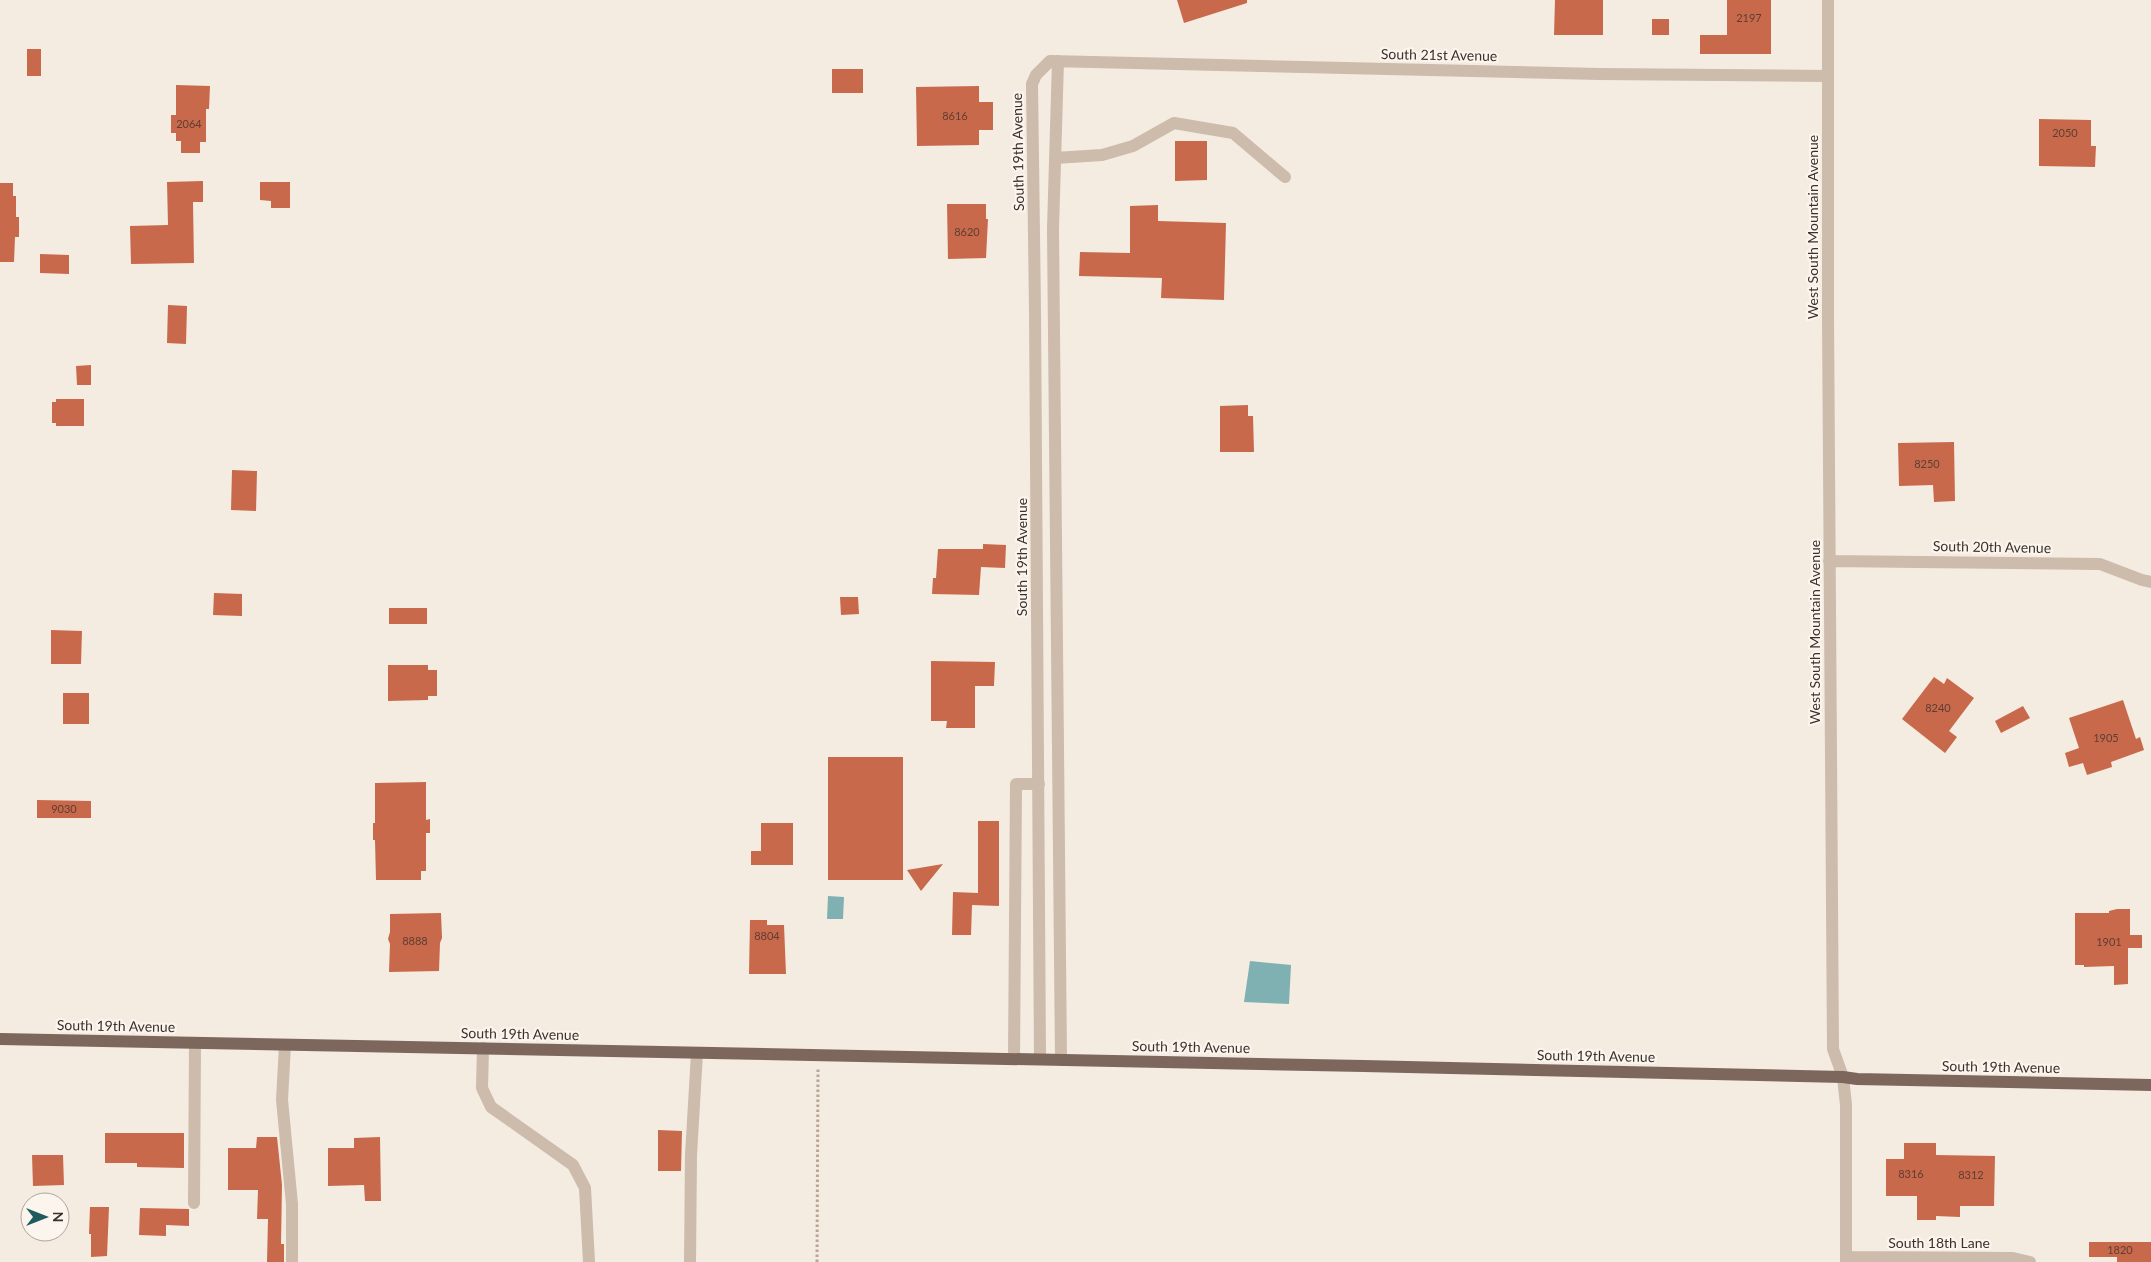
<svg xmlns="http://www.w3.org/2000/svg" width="2151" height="1262" viewBox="0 0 2151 1262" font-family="Lato,sans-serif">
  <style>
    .water { fill: #7fb0b2 }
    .building { fill: #c8694b }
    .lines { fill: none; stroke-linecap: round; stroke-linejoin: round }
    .path { stroke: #b9a596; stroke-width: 3; stroke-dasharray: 2.5 2.5; stroke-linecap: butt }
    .minor { stroke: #cdbbac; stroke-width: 12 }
    .major { stroke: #7d675c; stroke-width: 12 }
    .labels { text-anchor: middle; stroke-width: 4.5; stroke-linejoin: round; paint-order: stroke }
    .number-label { font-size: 11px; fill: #5e3e33 }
    .street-label { font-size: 14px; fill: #3b302b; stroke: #fbf5ee }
  </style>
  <rect width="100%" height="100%" fill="#f4ebe1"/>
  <path class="water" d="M828 896 844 897 843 919H827Z
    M1250 961 1291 965 1289 1004 1244 1002Z"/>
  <path class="building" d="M1177 0H1247V3L1184 23Z
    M1555 0H1603V35H1554Z
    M1727 0H1771V54H1700V35H1727Z
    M1652 19H1669V35H1652Z
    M27 49H41V76H27Z
    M832 69H863V93H832Z
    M176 85 210 86 209 109H206V142H200V153H181V141H176V133H171V115H176Z
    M979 86V102H993V130H979V145L917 146 916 87Z
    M2039 119 2091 120V146H2096L2095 167 2039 166Z
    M1175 141H1207V180L1175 181Z
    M203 181V202H193L194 263 131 264 130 226 168 225 167 182Z
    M260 182H290V208H271V201L260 200Z
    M0 183H13V196H16V217H19V237H15L14 262H0Z
    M947 204H986V219H988L986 258 948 259Z
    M1158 205V221L1226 223 1224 300 1161 298 1162 278 1079 276 1080 252 1130 253V206Z
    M40 254 69 255V274L40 273Z
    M168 305 187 306 186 344 167 343Z
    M91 365V385H77L76 366Z
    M56 399H84V426H56V423H52V402H56Z
    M1248 405V416H1253L1254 452H1220V406Z
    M1954 442 1955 501 1934 502 1933 485 1899 486 1898 443Z
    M232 470 257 471 256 511 231 510Z
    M983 544 1006 545 1005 568 981 567 979 595 932 594 933 578H936L938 549H983Z
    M214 593 242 594V616L213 615Z
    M840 597H858L859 614 841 615Z
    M389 608H427V624H389Z
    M51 630 82 631 81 664H51Z
    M931 661 995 662 994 686H975V728H946L947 721H931Z
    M388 665H428V670H437V696H428V700L388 701Z
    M1934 677 1944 684 1947 678 1974 698 1949 731 1957 737 1945 753 1902 719Z
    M63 693H89V724H63Z
    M2123 700 2136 739 2140 737 2144 750 2111 762 2112 767 2087 775 2083 763 2069 767 2065 753 2079 748 2069 718Z
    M2023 706 2030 718 2001 733 1995 721Z
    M828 757H903V880H828Z
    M426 782V820L430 819V833H426V871H421V880H376L375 840H373V823H375V783Z
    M37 800 91 801V818H37Z
    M978 821H999V906L972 905 971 935H952L953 892 978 893Z
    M761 823H793V865H751V851H761Z
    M943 864 921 891 907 870Z
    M2117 909H2130V935H2142V948H2128V984L2114 985V966L2084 967V965H2075V913H2109V911Z
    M441 913 442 938 440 943 439 971 389 972 390 944 388 939 390 932V914Z
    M750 920H767V925H784L786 974H749Z
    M658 1130 682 1131 681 1171H658Z
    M105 1133H184V1168L137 1167V1163H105Z
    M257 1137H277L282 1185 281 1244H284V1262H267L268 1219H257L258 1190H228V1148H256Z
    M380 1137 381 1201H365L364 1185 328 1186V1148H354V1138Z
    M1904 1143H1936V1155L1995 1156 1994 1206H1960V1217L1936 1216V1220H1917V1196H1886V1159H1904Z
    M32 1155H63L64 1185 33 1186Z
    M90 1207H109L107 1256 91 1257V1234H89Z
    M140 1208 189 1209V1226L166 1225V1236L139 1235Z
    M2089 1242H2151V1262H2117V1257H2089Z"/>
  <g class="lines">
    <path class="path" d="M817 1262 818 1068"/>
    <path class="minor" d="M1828 0V317L1833 1049 1843 1077 1846 1105V1262
      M1058 61 1053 229 1061 1060
      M1055 158 1102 155 1133 146 1174 123 1233 133 1285 177
      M1829 561 2100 564 2142 580 2151 582
      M285 1045 282 1100 292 1204V1262
      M483 1048 482 1088 491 1107 573 1165 585 1188 589 1262
      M1014 1059 1016 784H1039
      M1040 1059 1035 310 1032 84 1036 75 1050 61 1600 74 1828 76
      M194 1203 195 1043
      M1846 1257 2013 1258 2030 1262
      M690 1262 691 1155 697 1053"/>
    <path class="major" d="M0 1039 1364 1066 1843 1077 1857 1079 2151 1085"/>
  </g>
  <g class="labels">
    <g class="number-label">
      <text x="1749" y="22">2197</text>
      <text x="955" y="120">8616</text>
      <text x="189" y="128">2064</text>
      <text x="2065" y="137">2050</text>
      <text x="967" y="236">8620</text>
      <text x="1927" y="468">8250</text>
      <text x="1938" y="712">8240</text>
      <text x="2106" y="742">1905</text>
      <text x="64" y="813">9030</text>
      <text x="767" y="940">8804</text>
      <text x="415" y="945">8888</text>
      <text x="2109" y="946">1901</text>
      <text x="1911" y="1178">8316</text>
      <text x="1971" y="1179">8312</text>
      <text x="2120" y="1254">1820</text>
    </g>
    <g class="street-label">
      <text transform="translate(1439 55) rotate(1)" y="5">South 21st Avenue</text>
      <text transform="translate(1018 152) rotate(-91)" y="5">South 19th Avenue</text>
      <text transform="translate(1813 227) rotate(-90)" y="5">West South Mountain Avenue</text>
      <text transform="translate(1992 547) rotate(1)" y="5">South 20th Avenue</text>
      <text transform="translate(1022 557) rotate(-90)" y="5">South 19th Avenue</text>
      <text transform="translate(1815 632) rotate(-90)" y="5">West South Mountain Avenue</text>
      <text transform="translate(116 1026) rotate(1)" y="5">South 19th Avenue</text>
      <text transform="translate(520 1034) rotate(1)" y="5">South 19th Avenue</text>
      <text transform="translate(1191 1047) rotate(1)" y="5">South 19th Avenue</text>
      <text transform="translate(1596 1056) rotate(1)" y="5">South 19th Avenue</text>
      <text transform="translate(2001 1067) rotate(1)" y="5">South 19th Avenue</text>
      <text x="1939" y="1248">South 18th Lane</text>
    </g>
  </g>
  <g transform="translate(45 1217) rotate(90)"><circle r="24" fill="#fbf5ee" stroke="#aea6a0"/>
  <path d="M0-4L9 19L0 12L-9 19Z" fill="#1f5a5e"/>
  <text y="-8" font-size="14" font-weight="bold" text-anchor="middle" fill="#3b302b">N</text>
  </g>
</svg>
